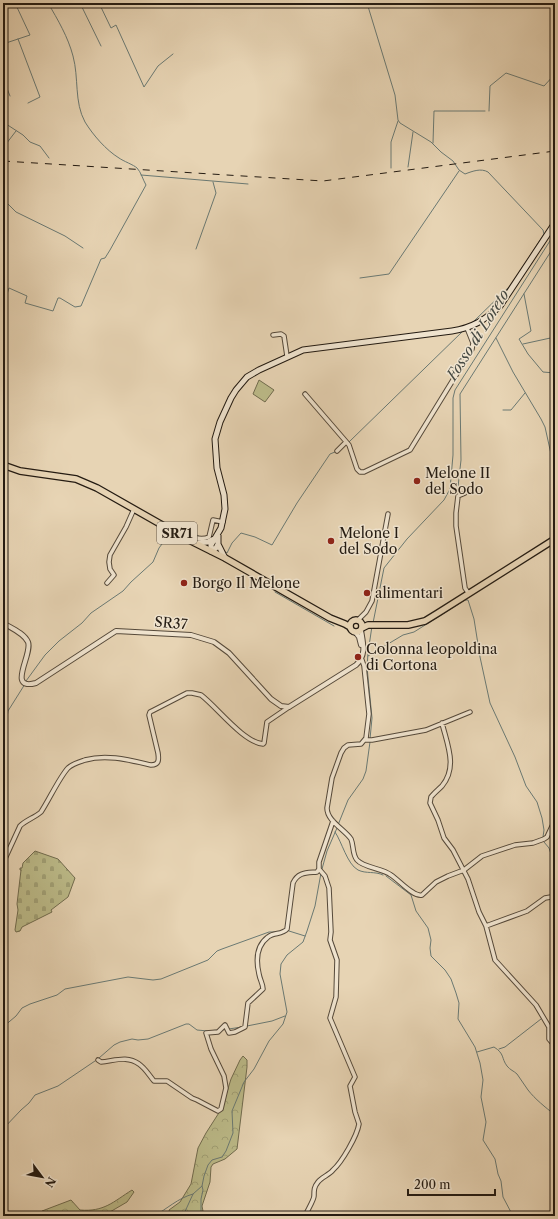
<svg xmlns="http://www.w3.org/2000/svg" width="558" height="1219" viewBox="0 0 558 1219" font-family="'Libre Caslon Text',serif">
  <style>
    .forest { fill: url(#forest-crowns); stroke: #706b4e }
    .cemetery { fill: url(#cemetery-stones); stroke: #706b4e }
    .green { fill: #bcbb89; stroke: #706b4e }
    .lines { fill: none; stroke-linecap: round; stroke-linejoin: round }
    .stream { stroke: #6a7973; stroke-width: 1 }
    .minor-casing { stroke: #55493a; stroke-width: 5.5 }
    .tertiary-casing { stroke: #55493a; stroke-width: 6 }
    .secondary-casing { stroke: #241b12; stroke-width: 7 }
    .primary-casing { stroke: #241b12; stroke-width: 8 }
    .minor { stroke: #efe3ce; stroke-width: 3.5 }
    .tertiary { stroke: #efe3ce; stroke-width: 4 }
    .secondary { stroke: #efe3ce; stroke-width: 5 }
    .primary { stroke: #e7d4b4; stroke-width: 5.5 }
    .rail { stroke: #241b12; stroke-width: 1; stroke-dasharray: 7 7; stroke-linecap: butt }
    .poi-dot { fill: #8f2418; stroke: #efe3ce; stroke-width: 1.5 }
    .labels { text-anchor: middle; stroke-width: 3; stroke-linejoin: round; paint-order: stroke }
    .shield { fill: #efe3ce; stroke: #61574a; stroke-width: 1 }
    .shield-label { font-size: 13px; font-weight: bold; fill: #241b12 }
    .poi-label { font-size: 14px; fill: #241b12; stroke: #efe3ce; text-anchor: start }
    .street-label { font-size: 14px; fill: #241b12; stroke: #efe3ce }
    .water-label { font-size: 15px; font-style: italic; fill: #474a43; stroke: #efe3ce }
  </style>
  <defs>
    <pattern id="forest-crowns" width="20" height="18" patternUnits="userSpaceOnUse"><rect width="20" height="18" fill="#bcbb89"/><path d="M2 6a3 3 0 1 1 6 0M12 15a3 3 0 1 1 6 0" fill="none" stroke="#a1a075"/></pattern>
    <pattern id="cemetery-stones" width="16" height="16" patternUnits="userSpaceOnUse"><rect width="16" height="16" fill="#bcbb89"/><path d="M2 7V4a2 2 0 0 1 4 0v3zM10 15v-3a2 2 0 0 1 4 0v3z" fill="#a1a075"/></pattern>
  </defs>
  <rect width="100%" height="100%" fill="#e7d4b4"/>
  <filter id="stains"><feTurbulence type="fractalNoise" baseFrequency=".005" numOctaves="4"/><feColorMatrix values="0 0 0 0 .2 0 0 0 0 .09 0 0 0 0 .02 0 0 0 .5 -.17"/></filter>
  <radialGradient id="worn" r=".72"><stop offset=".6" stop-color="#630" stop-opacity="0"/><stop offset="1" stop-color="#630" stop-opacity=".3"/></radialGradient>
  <path class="forest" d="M243 1056 247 1060V1067L237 1149 225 1159 213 1164 211 1167 210 1182 202 1206 204 1216H171L169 1210 180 1202 191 1184 198 1148 206 1133 222 1108 231 1079 240 1060Z
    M132 1190 134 1192 127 1202 103 1216H37L42 1211 71 1200 80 1210C104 1212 113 1202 132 1190Z"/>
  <path class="cemetery" d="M35 851 58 859 75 878 68 897 51 910 52 912 22 927 20 931 16 932 15 930 18 910 17 904 21 870H20V868H22L23 863Z"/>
  <path class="green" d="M259 380 274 390 265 402 253 394Z"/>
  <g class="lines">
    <path class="stream" d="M80 3 101 46
      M99 3 111 28 116 25 144 87 158 66 173 54
      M367 3 395 95 398 120 400 123 431 142 441 152 453 161 459 170 465 174C473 171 481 168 488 172L543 230 544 234 515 279
      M18 39 40 97 28 103
      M3 44 30 35 15 3
      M555 57 553 62 555 64
      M3 78 10 96
      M489 111 490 86 506 73 544 86 555 74
      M3 122 23 135 30 142 40 146 49 158
      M433 143 434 111H485
      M3 148 16 131
      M3 153 5 156 3 160
      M408 167 413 132
      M391 168V142L398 121
      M141 175 248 184
      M3 199 16 212 65 236 83 248
      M3 210 7 203
      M196 249 216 193 213 182
      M360 278 389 274 459 171
      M524 294 531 331 519 339 528 354 543 372 555 373
      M3 307 9 288 27 296 25 303 53 311 58 298H60L75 307 81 306 101 259 105 258 110 250 146 185C143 180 141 172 137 168 134 165 123 161 119 158 106 150 93 135 85 122 74 102 79 78 73 56 68 37 58 20 48 3
      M471 324 511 285
      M496 338 513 372 541 419 545 427 555 472
      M523 344 555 337
      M3 349 4 351 3 357
      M503 410H511L525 393
      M349 442 463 331
      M340 450 347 444
      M458 487 461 460 460 394 555 245
      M182 533H194L200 537
      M224 551 227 553 232 543 241 533 255 537 272 545 297 503 330 454 335 452
      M275 592 334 626
      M373 623 384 568 407 539 444 500 450 489 453 455V398L455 390 555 233
      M368 656 403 635 414 632 465 600H468L474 619 480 657 490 703 515 757 526 786 537 802 542 818 544 830 543 837
      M26 681 45 655 59 641 82 623 91 613 123 591 131 582 153 562 159 548 171 532
      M370 739 372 718 367 667 368 653 372 626
      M3 744 8 711 25 684
      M338 825 348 800 363 779 366 771 370 742
      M335 832C342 842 347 864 358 870 366 874 375 871 383 875
      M544 842 549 848 555 866
      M322 869 327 851 337 828
      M386 876 411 895 416 911 428 928 431 940 430 948 431 956 445 970 451 979 456 993 459 1003 458 1019 475 1047 480 1063 483 1080 481 1097 486 1122 483 1140 495 1159 498 1174 501 1181 503 1197 513 1216
      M289 931 305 936
      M247 1026 272 1021 285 1016
      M3 1027 16 1016 22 1008 30 1004 57 995 65 989 128 977 153 980 161 979 208 960 217 951 222 949 269 932H278
      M222 1030 242 1027
      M499 1049 505 1047 541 1019
      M477 1052 494 1047C505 1054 501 1058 507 1066 510 1070 514 1071 517 1074 521 1079 524 1085 528 1090 535 1099 545 1107 555 1115
      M99 1058 114 1045 120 1042 132 1039 138 1040 148 1039 186 1024H189L197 1030 208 1031 218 1030
      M3 1129 21 1110 29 1103 35 1095 58 1086 95 1061
      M154 1216C167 1209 178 1198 193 1194
      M183 1216 193 1194 202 1186
      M203 1216 201 1211V1199L203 1190 202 1186 204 1176 208 1165 212 1160 222 1157 226 1151 233 1133 232 1111 244 1082 254 1069 269 1041 283 1024 287 1012 280 974 281 964 287 955 303 942 307 931 315 906 321 873"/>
    <g class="minor-casing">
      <path id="minor" d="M273 335 281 334 284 336 287 356
        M305 394 349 445 357 469 360 472H364L410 450 472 349 473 343 467 328
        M337 451 346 442
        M465 493 458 496 456 513V526L465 588 469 594
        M185 538C193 534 198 542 209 537L213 520 223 522
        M107 583 114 575 110 569 109 562 110 555 126 527 134 509
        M358 620 366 612 372 601 388 514
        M362 660 364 666 369 714 366 738 361 744 348 745 344 748 341 753 332 778 327 808C327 821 344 829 351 839 354 846 352 854 357 860 364 868 382 868 391 875 399 880 413 897 422 895L436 882 448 876 464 870 482 856 515 845 533 843 544 839 547 837 555 820
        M442 723C447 744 458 767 442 786 438 790 434 793 431 797L430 803 438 820 444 838 453 850 468 879 479 912 486 926 495 960 536 1005 549 1027V1039L555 1046
        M366 740H372L426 730 470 712
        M3 863 20 826C26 820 34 818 41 812 49 800 59 778 68 768 72 764 79 762 85 760 107 754 129 760 151 765 159 765 159 760 158 753L149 715 150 712 154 710 187 693H192L201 695C217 707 243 742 263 744L264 743 267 722 289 707
        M486 926 527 911 545 898 551 897 555 899
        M98 1060 101 1062C114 1061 127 1055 139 1064 145 1068 149 1075 154 1081H167L192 1098 197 1100 218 1111 221 1109 226 1088 224 1076 211 1049 206 1033 218 1032 225 1025 229 1033 235 1032 245 1027 248 1003 263 989C263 984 260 980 259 974 256 961 256 946 268 937 274 932 282 935 287 929L293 883C298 872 306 873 317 872L319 869
        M305 1216C307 1211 314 1200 314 1196 314 1190 314 1187 318 1182 322 1177 329 1175 333 1170 342 1162 357 1136 359 1124L355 1112 350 1086 355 1077 330 1018 336 997 337 960 330 940 331 932 329 888 325 876 319 869V862L333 821"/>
    </g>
    <g class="tertiary-casing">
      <path id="tertiary" d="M3 623C11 628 24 633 28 642 33 654 6 691 36 683L116 631 191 635 214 642 229 653 271 699 281 706 289 707 356 665C367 655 363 643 361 630
        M355 632 359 637 361 645"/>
    </g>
    <g class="secondary-casing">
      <path id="secondary" d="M196 543 208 542 214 539
        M218 544 225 558
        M211 551V545L221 528 225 509 224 495 217 468 215 439 220 422 231 398 236 390 247 377 259 370 303 350 452 331C472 328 485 320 500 306L555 223
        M211 551 216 548 218 544V535"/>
    </g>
    <g class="primary-casing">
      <path id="primary" d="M3 465 20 471 76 479 97 488 185 538 225 558 330 618 345 624 350 627
        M350 626a6 6 0 1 1 12 0a6 6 0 1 1-12 0Z
        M362 628 368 625H408L425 621 438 613 555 539"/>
    </g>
    <use href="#minor" class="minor"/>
    <use href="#tertiary" class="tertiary"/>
    <use href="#secondary" class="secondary"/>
    <use href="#primary" class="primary"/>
    <path class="rail" d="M3 161 323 181 555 151"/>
  </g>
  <g class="poi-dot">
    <circle cx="417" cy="481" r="4"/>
    <circle cx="331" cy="541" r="4"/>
    <circle cx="184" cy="583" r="4"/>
    <circle cx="367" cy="593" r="4"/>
    <circle cx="358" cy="657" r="4"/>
  </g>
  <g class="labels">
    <rect class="shield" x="157" y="522" width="40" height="22" rx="3"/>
    <g class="shield-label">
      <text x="177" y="538">SR71</text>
    </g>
    <g class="poi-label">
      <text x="425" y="478">Melone II<tspan x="425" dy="16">del Sodo</tspan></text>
      <text x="339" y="538">Melone I<tspan x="339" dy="16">del Sodo</tspan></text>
      <text x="192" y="588">Borgo Il Melone</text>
      <text x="375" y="598">alimentari</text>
      <text x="366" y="654">Colonna leopoldina<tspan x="366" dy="16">di Cortona</tspan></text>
    </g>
    <g class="street-label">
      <text transform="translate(171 623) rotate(5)" y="5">SR37</text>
    </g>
    <g class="water-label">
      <text transform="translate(478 335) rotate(-58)" y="5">Fosso di Loreto</text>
    </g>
  </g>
  <rect width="558" height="1219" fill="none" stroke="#e7d4b4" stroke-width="16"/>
  <rect x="4" y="4" width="550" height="1211" fill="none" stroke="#241b12" stroke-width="2"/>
  <rect x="8" y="8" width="542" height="1203" fill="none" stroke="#241b12"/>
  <g transform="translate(42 1177) rotate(122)" stroke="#efe3ce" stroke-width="3" paint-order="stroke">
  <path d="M0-3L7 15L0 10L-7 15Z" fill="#241b12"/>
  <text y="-6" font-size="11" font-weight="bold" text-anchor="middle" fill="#241b12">N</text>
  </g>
  <path d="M408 1189v6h87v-6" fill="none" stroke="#241b12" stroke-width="2"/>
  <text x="414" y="1189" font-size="12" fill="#241b12" stroke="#efe3ce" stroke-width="3" paint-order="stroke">200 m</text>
  <rect width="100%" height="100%" filter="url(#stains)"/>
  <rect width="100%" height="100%" fill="url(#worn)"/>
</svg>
